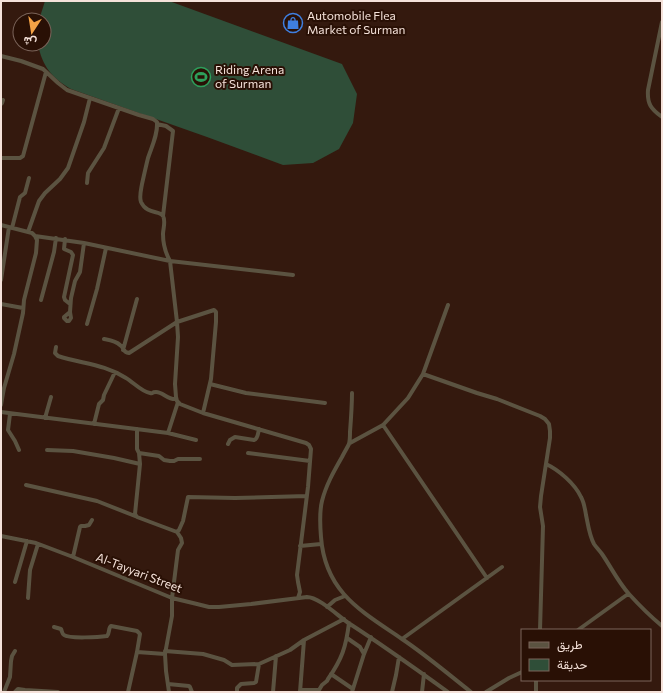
<svg xmlns="http://www.w3.org/2000/svg" width="663" height="693" viewBox="0 0 663 693" font-family="Commissioner,Vazirmatn,sans-serif">
  <style>
    .green { fill: #2f4e38 }
    .lines { fill: none; stroke-linecap: round; stroke-linejoin: round }
    .street { stroke: #5b5341; stroke-width: 4 }
    .labels { text-anchor: middle; stroke-width: 4; stroke-linejoin: round; paint-order: stroke }
    .poi-label { font-size: 12px; fill: #f5e2da; stroke: #291005; text-anchor: start }
    .street-label { font-size: 12px; fill: #f5e2da; stroke: #291005 }
  </style>
  <rect width="100%" height="100%" fill="#34190e"/>
  <path class="green" d="M45 1H169L342 64 357 94 353 123 339 149 313 163 283 165 207 137 71 89C52 78 42 66 38 44H44V20H39Z"/>
  <g class="lines">
    <path class="street" d="M662 22 648 90C647 104 651 109 662 117
      M1 56 21 61 43 69 58 83 67 90 139 115 153 119 157 122C158 134 152 146 148 158 146 166 144 175 142 184 141 190 139 197 141 202 147 215 160 210 163 216 166 221 163 229 163 234 163 244 165 252 170 261L177 322 178 337 175 384 176 397 177 401 180 404 203 413 306 443 309 445 311 449 308 487 297 575 298 582 300 592 298 598
      M1 104 2 103 3 100
      M157 124 166 126 173 131 163 216
      M1 158H20L23 156 46 72
      M87 183 88 173 104 148 119 108
      M1 225 32 233 35 236 37 240 36 253 24 300 23 313 14 354 4 388 1 405
      M12 228 20 197 25 193 29 178
      M28 232 39 201 45 193 60 179 68 168 84 122 90 98
      M35 236 84 243 170 261 293 275
      M65 239 64 249 71 252 73 255 64 297 65 300 70 304
      M1 280 9 227
      M41 300 54 252 56 238
      M1 304 23 308
      M70 312 64 317V318L67 321H69L71 318 70 312 71 298 75 281 80 272 84 243
      M87 324 97 289 106 248
      M104 339C109 340 116 341 120 345 125 348 122 352 129 353L177 322 214 310 216 312V322L211 379 203 413
      M56 347 55 353 58 356C83 364 104 364 126 378 133 382 142 392 150 393 154 394 151 392 156 392 163 392 168 400 176 399
      M123 350 137 299
      M423 374 477 393 497 399 540 416 545 419 549 424 550 431V438L541 496 540 507 543 526 540 630
      M210 384 246 393 325 403
      M352 393C352 406 351 419 350 432 350 436 350 440 349 444 347 448 344 453 342 457 334 471 326 485 322 501 319 513 320 525 321 537 325 592 361 611 402 639 426 655 448 674 471 692
      M1 412 168 433 178 402
      M10 414 8 430 15 441 19 450
      M45 418 51 397
      M94 424 99 404 103 400 104 395 115 372
      M383 425 487 578
      M137 429V449L139 453 140 464 135 514 137 517 177 532 181 538 182 543 178 550 172 598V616L165 654 166 671 169 692
      M168 433 196 440
      M350 443 383 425 408 398 423 374 448 305
      M228 444 230 440 235 437 254 440C258 439 258 433 259 429
      M47 450 73 451 114 458 140 464
      M139 453 159 456 164 460 170 461H174L178 459H200
      M248 453 310 461
      M546 464C559 470 575 484 581 497 584 502 585 509 586 515 588 524 589 535 594 544 596 547 599 550 602 554 611 567 618 582 629 594 639 605 650 616 662 626
      M26 485 97 501 135 516
      M177 532 179 530 183 521 188 497 235 498 307 496
      M1 536 36 543 73 557 172 598 197 604 209 607H219L251 604 307 597C319 597 339 617 350 624 384 646 416 669 448 692
      M300 546 321 544
      M73 557 80 527 81 526H85L89 525 92 520
      M15 582 27 541
      M28 598 30 570 38 544
      M327 607 335 600 345 596
      M54 627 61 629C62 631 62 634 64 635 69 639 100 637 107 636 110 633 108 628 111 626L137 631 140 634 137 652 128 692
      M578 630 628 594
      M347 638 360 647 364 654
      M402 639 502 567
      M165 651 203 654 224 660 232 665 259 664 290 650 304 640 344 619
      M137 652 165 654
      M331 674 353 689
      M168 684 189 686 190 687 192 692
      M300 690H319L322 685 327 681 328 679C342 659 346 647 349 623
      M4 692 10 677 11 661 12 656 15 651
      M15 692 18 689 25 690 58 692
      M237 692V688L241 684 254 683 256 682 259 664
      M273 692 276 656
      M300 692 304 640
      M352 692 364 654 371 637
      M392 692 396 675 399 657
      M422 692 424 674
      M486 692 509 678 522 672
      M536 692V680"/>
  </g>
  <defs>
    <g id="shop-ring" transform="scale(1)"><circle r="9.5" fill="#291005" stroke="#3f7fe0" stroke-width="1.5"/><path d="M-5-2.5h2.3a2.7 3.5 0 0 1 5.4 0H5L5.5 6h-11ZM-1.5-2.5h3a1.5 2.3 0 0 0-3 0Z" fill="#3f7fe0"/></g>
    <g id="stadium-ring" transform="scale(1)"><circle r="9.5" fill="#291005" stroke="#2e9e5b" stroke-width="1.5"/><path d="M0-5a6.5 5 0 1 0 0 10a6.5 5 0 1 0 0-10ZM-3.5-1.8h7v3.6h-7Z" fill="#2e9e5b"/></g>
  </defs>
  <g fill-rule="evenodd">
    <use href="#shop-ring" x="293" y="23"/>
    <use href="#stadium-ring" x="201" y="77"/>
  </g>
  <g class="labels">
    <g class="poi-label">
      <text x="307" y="20">Automobile Flea<tspan x="307" dy="14">Market of Surman</tspan></text>
      <text x="215" y="74">Riding Arena<tspan x="215" dy="14">of Surman</tspan></text>
    </g>
    <g class="street-label">
      <text transform="translate(139 573) rotate(21)" y="4">Al-Tayyari Street</text>
    </g>
  </g>
  <rect width="663" height="693" fill="none" stroke="#f5e2da" stroke-width="4"/>
  <rect x="521" y="629" width="130" height="52" fill="#291005" stroke="#7b645a"/>
  <rect x="529" y="642" width="20" height="6" fill="#5b5341" stroke="#7b645a"/>
  <text x="557" y="649" font-size="12" fill="#f5e2da">طريق</text>
  <rect x="529" y="659" width="20" height="12" fill="#2f4e38" stroke="#7b645a"/>
  <text x="557" y="669" font-size="12" fill="#f5e2da">حديقة</text>
  <g transform="translate(32 32) rotate(192)"><circle r="19" fill="#291005" stroke="#7b645a"/>
  <path d="M0-3L7 15L0 10L-7 15Z" fill="#f5a346"/>
  <text y="-6" font-size="11" font-weight="bold" text-anchor="middle" fill="#f5e2da">ش</text>
  </g>
</svg>
